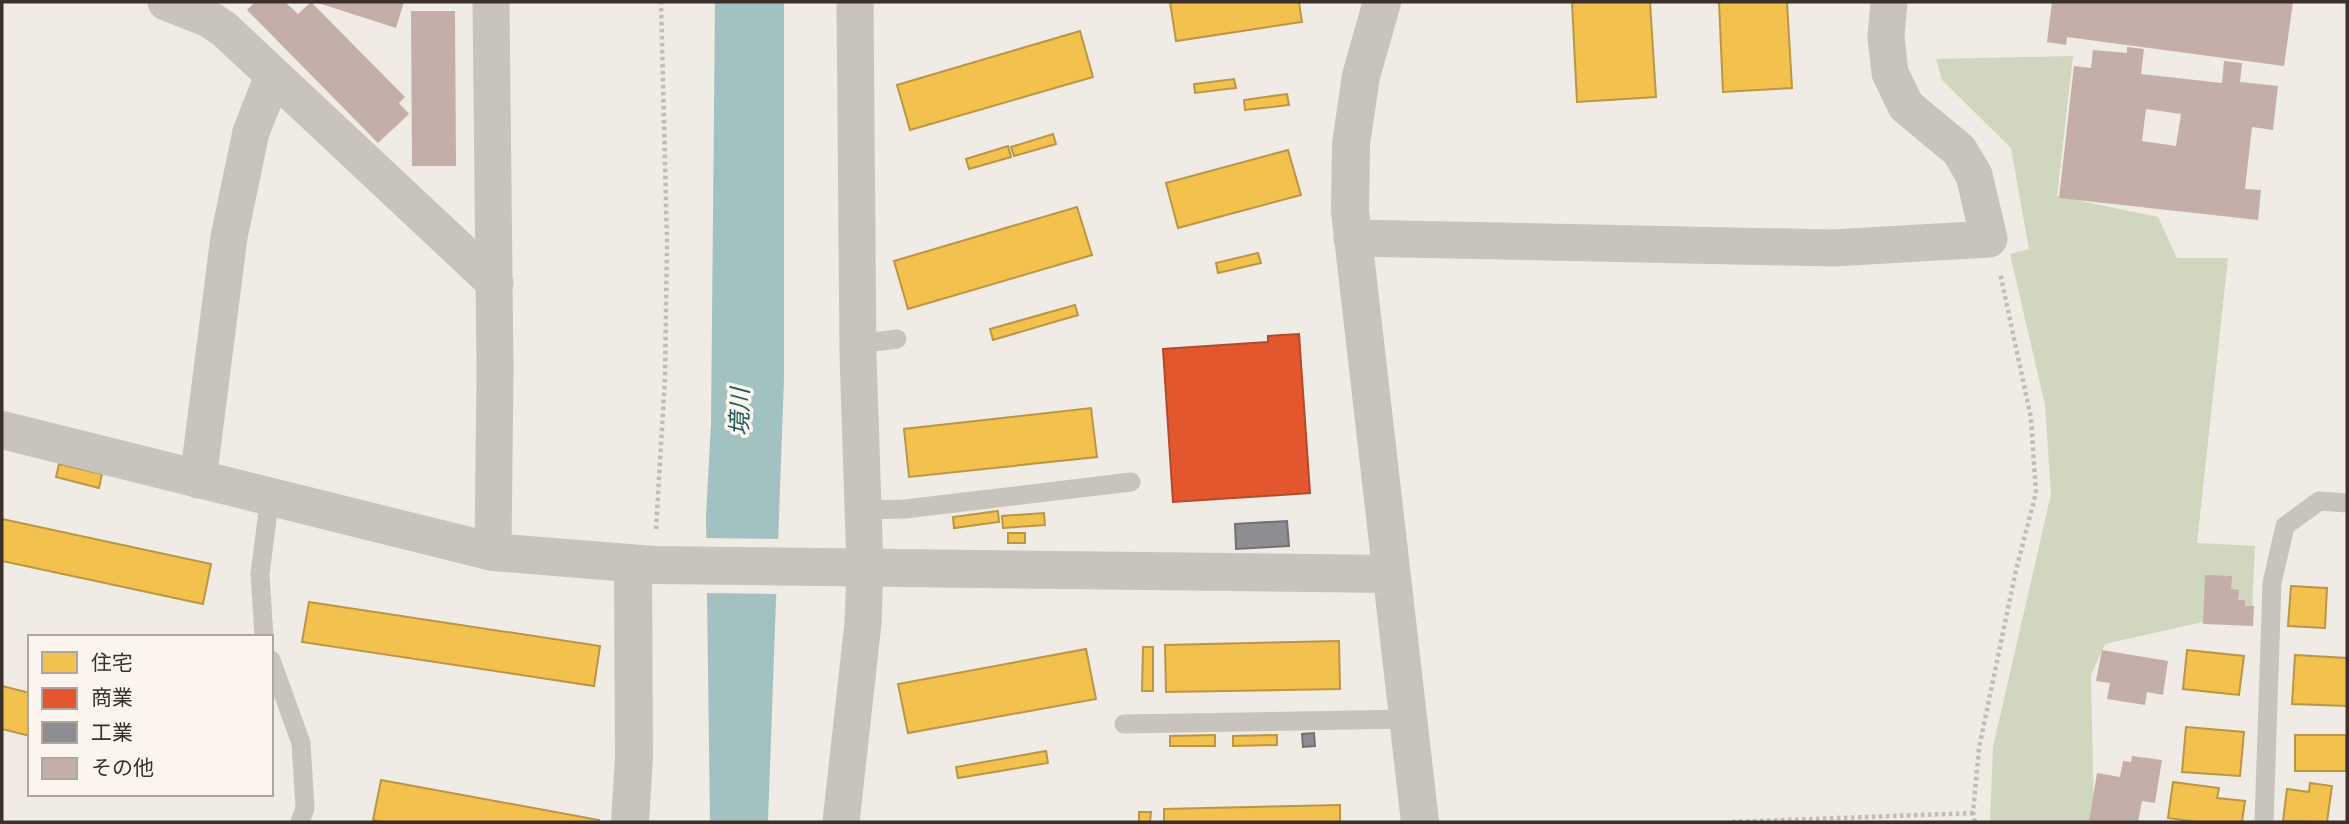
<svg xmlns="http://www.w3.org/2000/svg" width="2349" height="824" viewBox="0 0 2349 824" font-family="Rubik,'Noto Sans JP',sans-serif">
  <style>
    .green { fill: #d1d6bf }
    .water { fill: #a1c2c1 }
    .pier { fill: #f0ebe5 }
    .homes { fill: #f2c14e; stroke: #bb9644; stroke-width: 2 }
    .shops { fill: #e4572e; stroke: #b14b2d; stroke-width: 2 }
    .industry { fill: #8d8d92; stroke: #747173; stroke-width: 2 }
    .building { fill: #c3afa7; fill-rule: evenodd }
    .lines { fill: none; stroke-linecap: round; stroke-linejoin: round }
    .path { stroke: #c2bbb6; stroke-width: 4.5; stroke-dasharray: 3.5 3.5; stroke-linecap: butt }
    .service { stroke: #c9c3be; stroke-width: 19 }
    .minor { stroke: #c9c3be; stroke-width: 37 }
    .tertiary { stroke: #c9c3be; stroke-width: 38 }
    .labels { text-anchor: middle; stroke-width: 7; stroke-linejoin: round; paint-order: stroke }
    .water-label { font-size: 24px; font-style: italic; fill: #1f5a5e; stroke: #fbf5ee }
  </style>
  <rect width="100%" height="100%" fill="#f0ebe5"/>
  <path class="green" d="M2073 56 2057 196 2158 217 2177 258H2228L2197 543 2255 546 2252 611 2105 644 2091 675 2094 822H1990L1993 747 2051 494 2045 405 2010 254 2029 249 2011 148 1942 80 1936 59Z"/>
  <path class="water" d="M715 2H784V378L768 822H710L706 517 711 423Z"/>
  <path class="pier" d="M703 538 782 539 780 594 704 593Z"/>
  <path class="homes" d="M1170 2H1299L1302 22 1176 41Z
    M1572 2H1650L1656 97 1577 102Z
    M1719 2H1787L1792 88 1723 92Z
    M1080 31 1093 77 910 130 897 85Z
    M1234 79 1236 88 1195 93 1194 84Z
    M1287 94 1289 105 1245 110 1244 100Z
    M1053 134 1056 144 1014 156 1011 147Z
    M1008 146 1011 157 969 169 966 159Z
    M1288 150 1301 195 1178 228 1166 183Z
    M1077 207 1092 255 908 309 894 261Z
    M1258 253 1261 263 1218 273 1216 263Z
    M1075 305 1078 315 993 340 990 329Z
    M1091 408 1097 457 909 477 904 429Z
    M59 464 102 474 99 488 56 477Z
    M998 511 999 522 954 528 953 517Z
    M1044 513 1045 525 1003 528 1002 516Z
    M2 519 211 564 203 604 2 561Z
    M1008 533H1025V543H1008Z
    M2291 586 2327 588 2325 628 2288 626Z
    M309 602 600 646 594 686 302 642Z
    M1339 641 1340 689 1166 692 1165 645Z
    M1143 647H1153V691H1142Z
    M1086 649 1096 699 908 733 898 684Z
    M2187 650 2244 656 2239 695 2183 689Z
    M2295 655 2347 658V706L2292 704Z
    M2 686 30 693V736L2 729Z
    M2186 727 2244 732 2240 776 2182 772Z
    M1215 735V746H1170V736Z
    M1277 735V745L1233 746V736Z
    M2295 735H2346V771H2295Z
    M1046 751 1048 763 958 778 956 767Z
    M381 780 599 820V822H384L373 820Z
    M2173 782 2219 788 2217 798 2245 801 2242 822H2197L2168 818Z
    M2310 783 2332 786 2327 822 2283 821 2287 789 2309 792Z
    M1340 805V822H1164V809Z
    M1139 812H1151L1150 822H1139Z"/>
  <path class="shops" d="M1299 334 1310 493 1173 502 1163 349 1268 342V336Z"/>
  <path class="industry" d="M1287 521 1289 546 1236 549 1235 524Z
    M1314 733 1315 746 1303 747 1302 734Z"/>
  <path class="building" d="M255 2H285L298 14 311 2 405 97 399 103 409 114 378 143 247 10Z
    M315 2H404L396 28Z
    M2052 2H2293L2284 66 2067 37 2066 45 2047 42Z
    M411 11H455L456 166H412Z
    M2127 47 2144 49 2141 74 2222 83 2224 61 2242 63 2240 82 2278 86 2273 130 2252 127 2245 189 2261 190 2258 220 2059 198 2074 66 2091 68 2093 50 2127 53ZM2146 109 2181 114 2176 146 2142 141Z
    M2205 575 2232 576 2231 589 2239 590 2238 600H2245V606H2254L2253 626 2203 624Z
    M2102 650 2168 661 2163 695 2147 692 2145 705 2107 699 2110 683 2096 681Z
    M2132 756 2162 760 2155 803 2142 801 2138 822H2089L2097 773 2120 777 2123 761 2131 762Z"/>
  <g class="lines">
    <path class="path" d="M656 529 665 378 667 242 661 2
      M1732 822 1973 813
      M1975 822 1973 813 1979 748 2016 570 2036 493 2031 418 2000 273"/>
    <path class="service" d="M858 344 897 339
      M862 510 905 509 1131 482
      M264 637 260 574 270 496
      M271 660 301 743 305 808 300 822
      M1124 724 1408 719
      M2264 822 2272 583 2285 526 2319 501 2347 503"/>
    <path class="minor" d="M166 2 209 19 224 29 495 283
      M491 2 495 370 493 552
      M1352 238 1833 248 1989 239 1974 175 1959 150 1906 106 1890 73 1886 37 1889 2
      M198 480 229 237 251 132 273 76
      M841 822 863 623 865 568 858 354 855 2"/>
    <path class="tertiary" d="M1382 2 1361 76 1351 144 1350 211 1420 822
      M2 430 493 552 654 565 1390 574
      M630 822 634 758 633 564"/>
  </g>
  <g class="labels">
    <g class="water-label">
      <text transform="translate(740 412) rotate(-89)" y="8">境川</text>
    </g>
  </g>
  <rect width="2349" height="824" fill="none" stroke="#3b302b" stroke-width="7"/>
  <rect x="28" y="635" width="245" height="161" fill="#fbf5ee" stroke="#aea6a0" stroke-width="2"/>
  <rect x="42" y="652" width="35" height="21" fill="#f2c14e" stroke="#aea6a0" stroke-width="2"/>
  <text x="91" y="670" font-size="21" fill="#3b302b">住宅</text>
  <rect x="42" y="688" width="35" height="21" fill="#e4572e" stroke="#aea6a0" stroke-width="2"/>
  <text x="91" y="705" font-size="21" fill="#3b302b">商業</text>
  <rect x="42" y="722" width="35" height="21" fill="#8d8d92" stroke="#aea6a0" stroke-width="2"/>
  <text x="91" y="740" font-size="21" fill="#3b302b">工業</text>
  <rect x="42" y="758" width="35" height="21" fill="#c3afa7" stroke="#aea6a0" stroke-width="2"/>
  <text x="91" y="775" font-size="21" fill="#3b302b">その他</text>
</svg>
